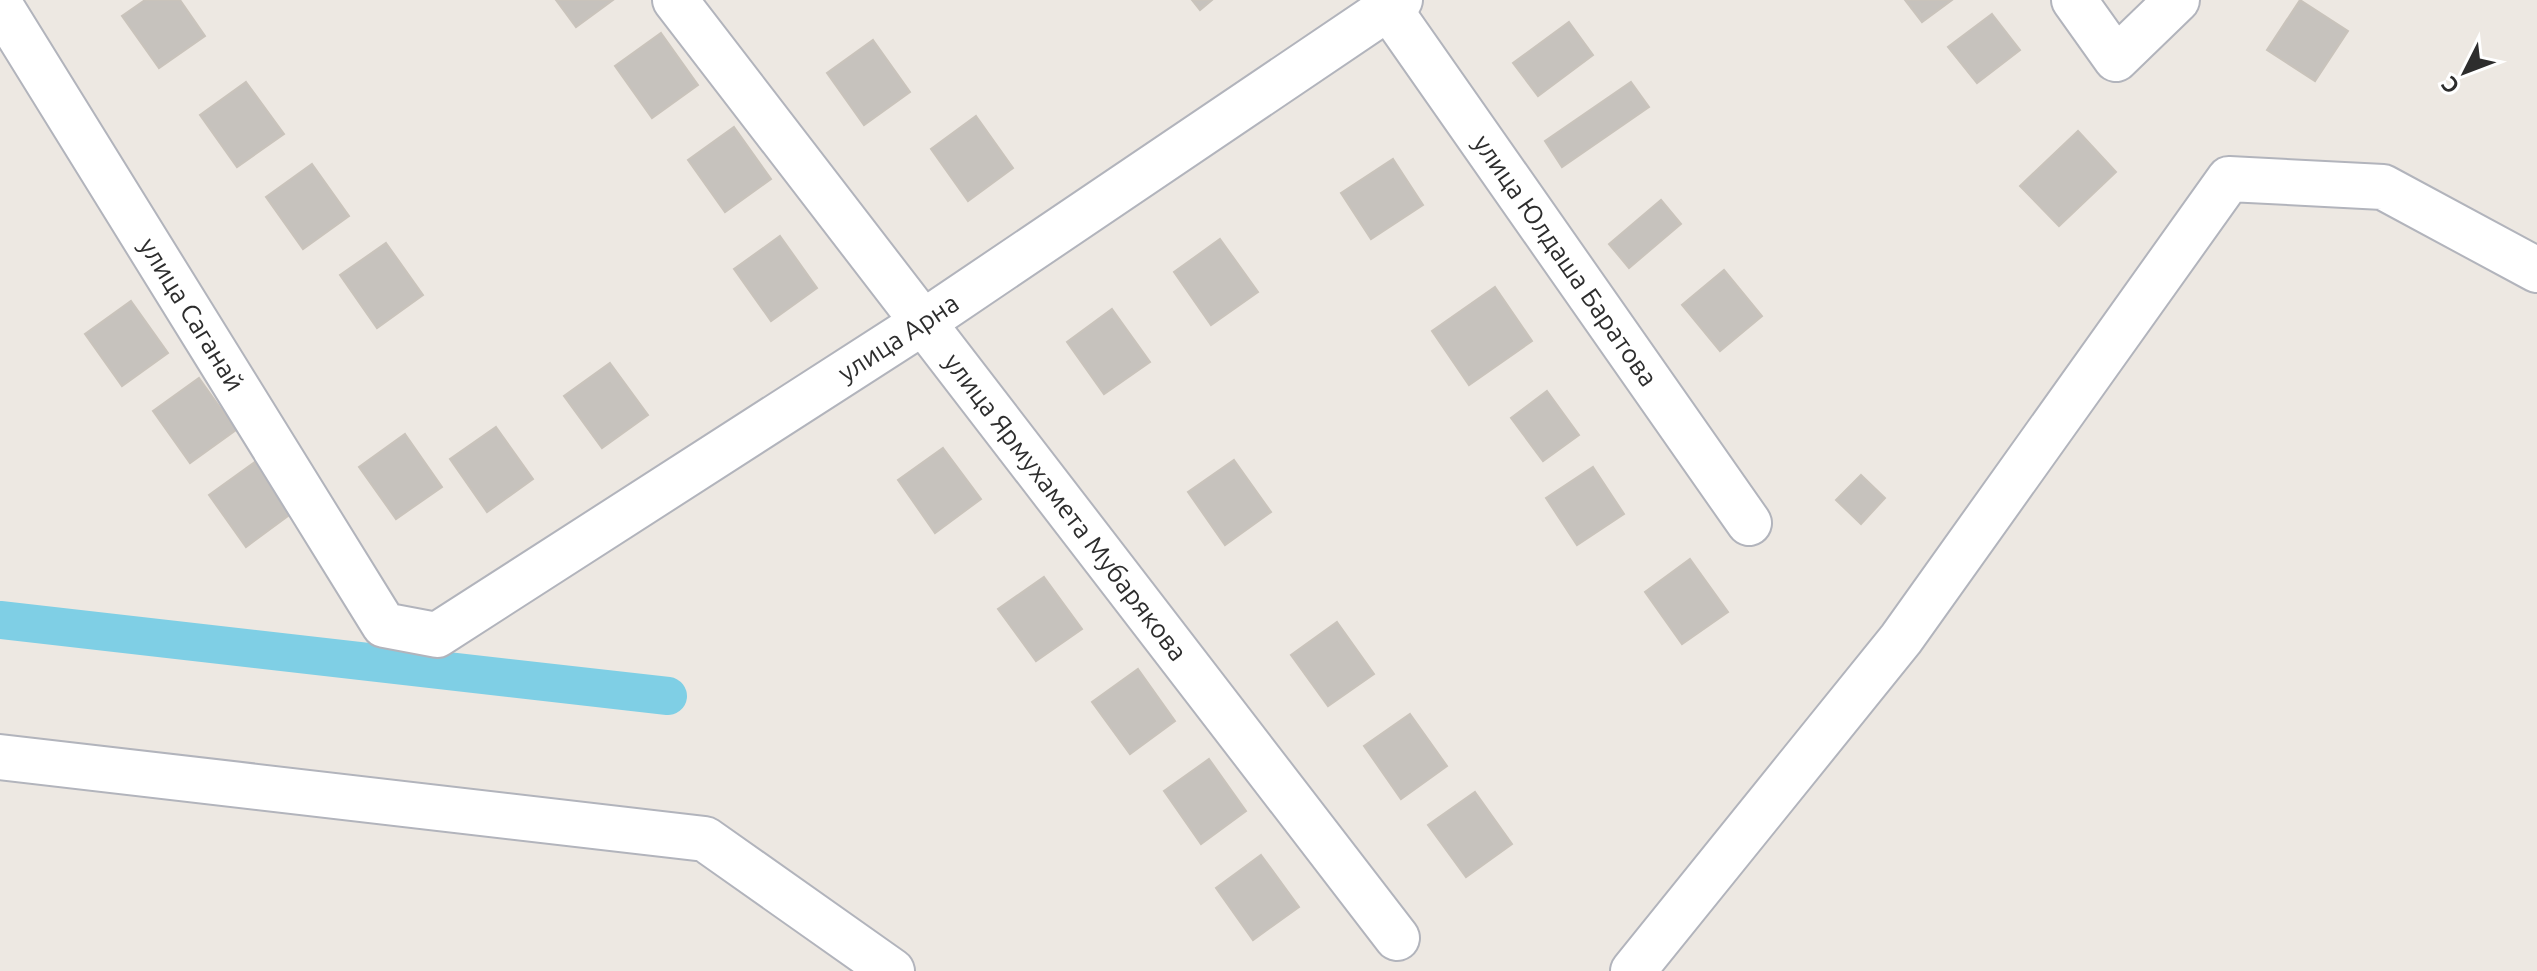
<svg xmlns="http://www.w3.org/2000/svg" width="2537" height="971" viewBox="0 0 2537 971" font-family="Ubuntu,sans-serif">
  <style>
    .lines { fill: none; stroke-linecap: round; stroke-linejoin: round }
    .canal { stroke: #7fcfe5; stroke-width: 38 }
    .building { fill: #c6c2bd; stroke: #c9c3bb; stroke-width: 2 }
    .minor-casing { stroke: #b2b4bc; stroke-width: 48 }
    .minor { stroke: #fff; stroke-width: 44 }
    .labels { text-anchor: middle; stroke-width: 6; stroke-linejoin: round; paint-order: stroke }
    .street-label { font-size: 26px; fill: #2d2d2d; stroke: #fff }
  </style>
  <rect width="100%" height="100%" fill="#ede8e2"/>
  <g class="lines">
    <path class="canal" d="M0 620 668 696"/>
  </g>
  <path class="building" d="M145 0H180L205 36 159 68 122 16Z
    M556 0H613L576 27Z
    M1192 0H1212L1200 10Z
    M1905 0H1952L1922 22Z
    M2300 0 2348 31 2315 81 2267 50Z
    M1992 14 2020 50 1977 83 1948 47Z
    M1569 22 1593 55 1538 96 1513 63Z
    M661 33 698 85 652 118 615 66Z
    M873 40 910 92 864 125 827 73Z
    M246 82 284 134 237 167 200 115Z
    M1631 82 1649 107 1562 167 1545 141Z
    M976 116 1013 168 968 201 931 149Z
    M734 127 771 179 725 212 688 160Z
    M2078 131 2116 172 2059 226 2020 186Z
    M1393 159 1423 205 1371 239 1341 193Z
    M312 164 349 216 303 249 266 197Z
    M1661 200 1681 224 1629 268 1609 244Z
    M780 236 817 288 771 321 734 269Z
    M1220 239 1258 292 1211 325 1174 272Z
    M386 243 423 295 377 328 340 275Z
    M1724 270 1762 316 1720 351 1682 305Z
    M1495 287 1532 341 1469 385 1432 331Z
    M131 301 168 353 122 386 85 334Z
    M1112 309 1150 362 1104 394 1067 342Z
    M610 363 648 415 602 448 564 396Z
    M199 378 236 430 190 463 153 411Z
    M1547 391 1579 435 1543 461 1511 418Z
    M496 427 533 479 487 512 450 459Z
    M405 434 442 487 396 519 359 467Z
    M943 448 981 499 935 533 898 480Z
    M1234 460 1271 512 1225 545 1188 492Z
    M255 462 292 513 246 547 209 495Z
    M1593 467 1624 514 1577 545 1546 498Z
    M1861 475 1885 498 1861 524 1836 500Z
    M1690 559 1728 612 1682 644 1645 592Z
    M1044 577 1082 629 1036 661 998 609Z
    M1337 622 1374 674 1328 706 1291 655Z
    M1138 669 1175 721 1130 754 1092 702Z
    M1410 714 1447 766 1401 799 1364 746Z
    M1209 759 1246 811 1201 844 1164 791Z
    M1475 792 1512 844 1466 877 1428 825Z
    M1261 855 1299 907 1253 940 1216 888Z"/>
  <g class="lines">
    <g class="minor-casing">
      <g id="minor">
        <path id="s1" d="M675 0 1397 938"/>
        <path id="s2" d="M1383 0 1749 523"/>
        <path d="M2074 0 2116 59 2177 0"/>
        <path id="s3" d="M0 5 384 625 437 635 922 323 1400 0"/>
        <path d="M0 757 705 839 892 971"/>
        <path d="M1633 971 1901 639 2229 179 2383 187 2537 270"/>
      </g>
    </g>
    <use href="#minor" class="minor"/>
  </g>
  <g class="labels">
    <g class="street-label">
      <text dy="9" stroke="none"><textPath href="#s2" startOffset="318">улица Юлдаша Баратова</textPath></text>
      <text dy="9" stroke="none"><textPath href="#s3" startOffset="364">улица Саганай</textPath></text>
      <text dy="9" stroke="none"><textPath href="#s3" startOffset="1332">улица Арна</textPath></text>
      <text dy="9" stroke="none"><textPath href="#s1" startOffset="640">улица Ярмухамета Мубарякова</textPath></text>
    </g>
  </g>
  <g transform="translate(2465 72) rotate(228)" stroke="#ffffff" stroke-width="6" paint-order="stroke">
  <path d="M0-6L14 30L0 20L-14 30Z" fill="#2d2d2d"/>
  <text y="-12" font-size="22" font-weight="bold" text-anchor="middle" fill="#2d2d2d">С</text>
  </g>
</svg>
